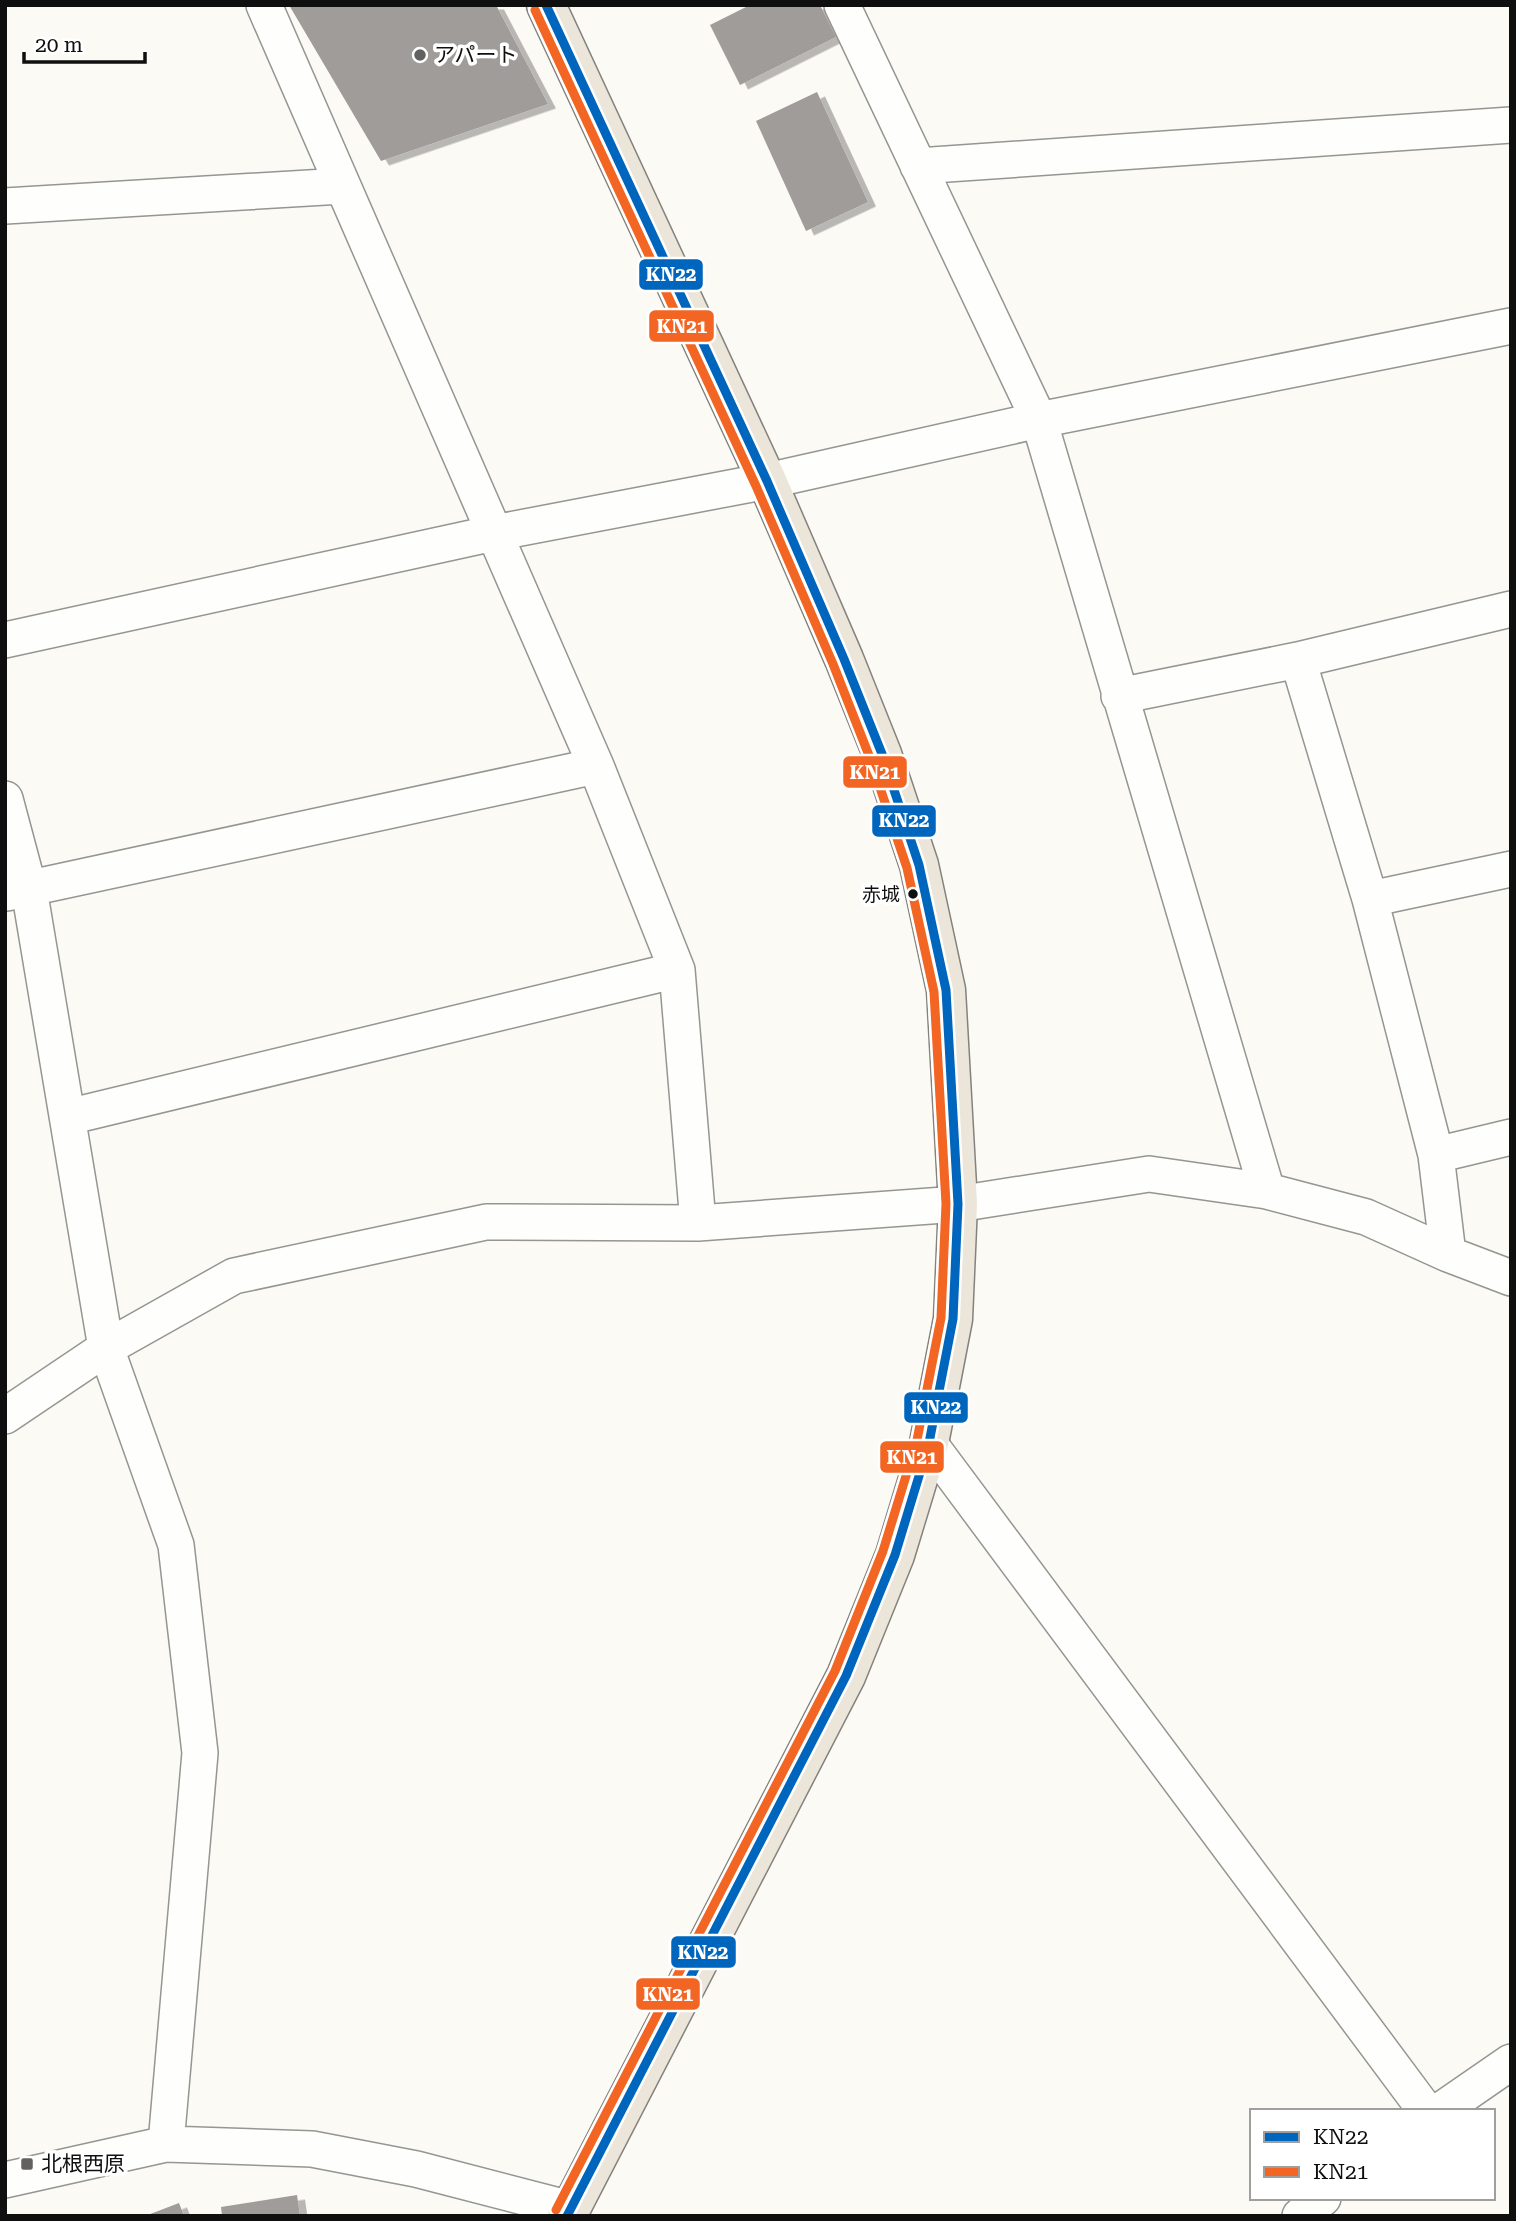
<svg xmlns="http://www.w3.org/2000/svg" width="1516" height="2221" viewBox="0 0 1516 2221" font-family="'Roboto Serif','Noto Sans JP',serif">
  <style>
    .building { fill: #9f9c99; filter: url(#shadow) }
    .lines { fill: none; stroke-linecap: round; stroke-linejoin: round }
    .minor-casing { stroke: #959592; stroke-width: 38 }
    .primary-casing { stroke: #83827f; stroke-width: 41 }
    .minor { stroke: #fefefd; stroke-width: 35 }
    .primary { stroke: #ece6da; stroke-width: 38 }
    .bus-1-casing { stroke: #fff; stroke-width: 14 }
    .bus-2-casing { stroke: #fff; stroke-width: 14 }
    .bus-1 { stroke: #0065bd; stroke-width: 9 }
    .bus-2 { stroke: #f26522; stroke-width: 9 }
    .poi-dot { fill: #62615f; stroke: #fff; stroke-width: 2.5 }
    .bus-dot { fill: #0f0f0f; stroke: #fff; stroke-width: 2.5 }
    .labels { text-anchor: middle; stroke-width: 7; stroke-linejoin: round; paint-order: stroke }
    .bus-label { font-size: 19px; fill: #0f0f0f; stroke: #fff; text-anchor: end }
    .poi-label { font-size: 21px; fill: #0f0f0f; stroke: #fff; text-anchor: start }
    .line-badge { stroke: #fff; stroke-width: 2.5 }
    .badge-label { font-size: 19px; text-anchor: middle; font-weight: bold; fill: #fff }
  </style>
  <defs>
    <filter id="shadow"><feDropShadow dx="8" dy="4.5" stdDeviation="0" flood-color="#0004"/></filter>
  </defs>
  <rect width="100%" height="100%" fill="#fbfaf4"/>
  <path class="building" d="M289 5H496L548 104 381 161Z
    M750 5H820L836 37 740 85 710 25Z
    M817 92 868 202 806 231 756 121Z
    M297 2195 300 2216H222L221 2207Z
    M179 2203 184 2216H145Z"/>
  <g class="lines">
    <g class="minor-casing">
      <path id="minor" d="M264 5 596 766 677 970 698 1223
        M842 5 1039 420 1267 1191
        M918 166 1511 125
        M5 206 342 186
        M5 640 494 533 767 481 1039 420 1511 326
        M1298 660 1370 899 1436 1155 1448 1254
        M1119 696 1298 660 1511 609
        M5 799 29 889 106 1348 176 1545 200 1753 166 2144
        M7 893 596 766
        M1370 899 1511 869
        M68 1117 677 970
        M1436 1155 1511 1137
        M5 1416 106 1348 234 1276 486 1222 698 1223 958 1204 1149 1174 1267 1191 1366 1217 1448 1254 1511 1278
        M929 1443 1426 2111
        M1440 2111 1511 2062
        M5 2180 166 2144 312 2149 416 2169 570 2209
        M1300 2216 1323 2198"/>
    </g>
    <g class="primary-casing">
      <path id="primary" d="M546 5 767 481 844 659 882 754 919 865 946 990 958 1204 953 1319 929 1443 895 1555 846 1676 567 2216"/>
    </g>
    <use href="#minor" class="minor"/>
    <use href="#primary" class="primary"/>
    <g class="bus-1-casing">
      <path id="bus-1" d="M546 5 767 481 844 659 882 754 919 865 946 990 958 1204 953 1319 929 1443 895 1555 846 1676 567 2216"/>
    </g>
    <g class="bus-2-casing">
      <path id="bus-2" d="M535 10 756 486 833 664 870 758 907 868 934 992 946 1204 941 1318 917 1440 883 1551 835 1671 556 2210"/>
    </g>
    <use href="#bus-1" class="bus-1"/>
    <use href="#bus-2" class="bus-2"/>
  </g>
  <g class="poi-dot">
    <circle cx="420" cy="55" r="7"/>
    <rect x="20" y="2157" width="14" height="14" rx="3.5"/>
  </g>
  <circle class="bus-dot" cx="913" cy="894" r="6"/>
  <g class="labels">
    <g class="bus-label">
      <text x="900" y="901">赤城</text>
    </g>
    <g class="poi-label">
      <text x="434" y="62">アパート</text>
      <text x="41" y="2171">北根西原</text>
    </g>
  </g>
  <g class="line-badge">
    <rect x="638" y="258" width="66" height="33" rx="7" fill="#0065bd"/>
    <rect x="648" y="309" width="67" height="34" rx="7" fill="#f26522"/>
    <rect x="842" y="755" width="66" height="34" rx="7" fill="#f26522"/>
    <rect x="871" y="804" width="66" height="34" rx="7" fill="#0065bd"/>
    <rect x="903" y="1391" width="66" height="33" rx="7" fill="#0065bd"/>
    <rect x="879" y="1440" width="66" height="34" rx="7" fill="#f26522"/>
    <rect x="670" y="1935" width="67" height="34" rx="7" fill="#0065bd"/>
    <rect x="635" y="1977" width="66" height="34" rx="7" fill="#f26522"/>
  </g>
  <g class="badge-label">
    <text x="671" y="281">KN22</text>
    <text x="682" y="333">KN21</text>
    <text x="875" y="779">KN21</text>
    <text x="904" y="827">KN22</text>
    <text x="936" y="1414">KN22</text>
    <text x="912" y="1464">KN21</text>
    <text x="703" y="1959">KN22</text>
    <text x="668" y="2001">KN21</text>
  </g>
  <rect width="1516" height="2221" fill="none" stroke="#0f0f0f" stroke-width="14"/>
  <rect x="1250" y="2109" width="245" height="91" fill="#ffffff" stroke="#9f9f9f" stroke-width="2"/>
  <rect x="1264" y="2132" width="35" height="10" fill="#0065bd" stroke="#9f9f9f" stroke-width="2"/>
  <text x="1313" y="2144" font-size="21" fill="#0f0f0f">KN22</text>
  <rect x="1264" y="2167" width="35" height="10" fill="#f26522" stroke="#9f9f9f" stroke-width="2"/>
  <text x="1313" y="2179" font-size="21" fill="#0f0f0f">KN21</text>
  <path d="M24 52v10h121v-10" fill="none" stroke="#0f0f0f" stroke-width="3.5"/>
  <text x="35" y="52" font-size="21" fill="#0f0f0f" stroke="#ffffff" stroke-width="5" paint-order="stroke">20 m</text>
</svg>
